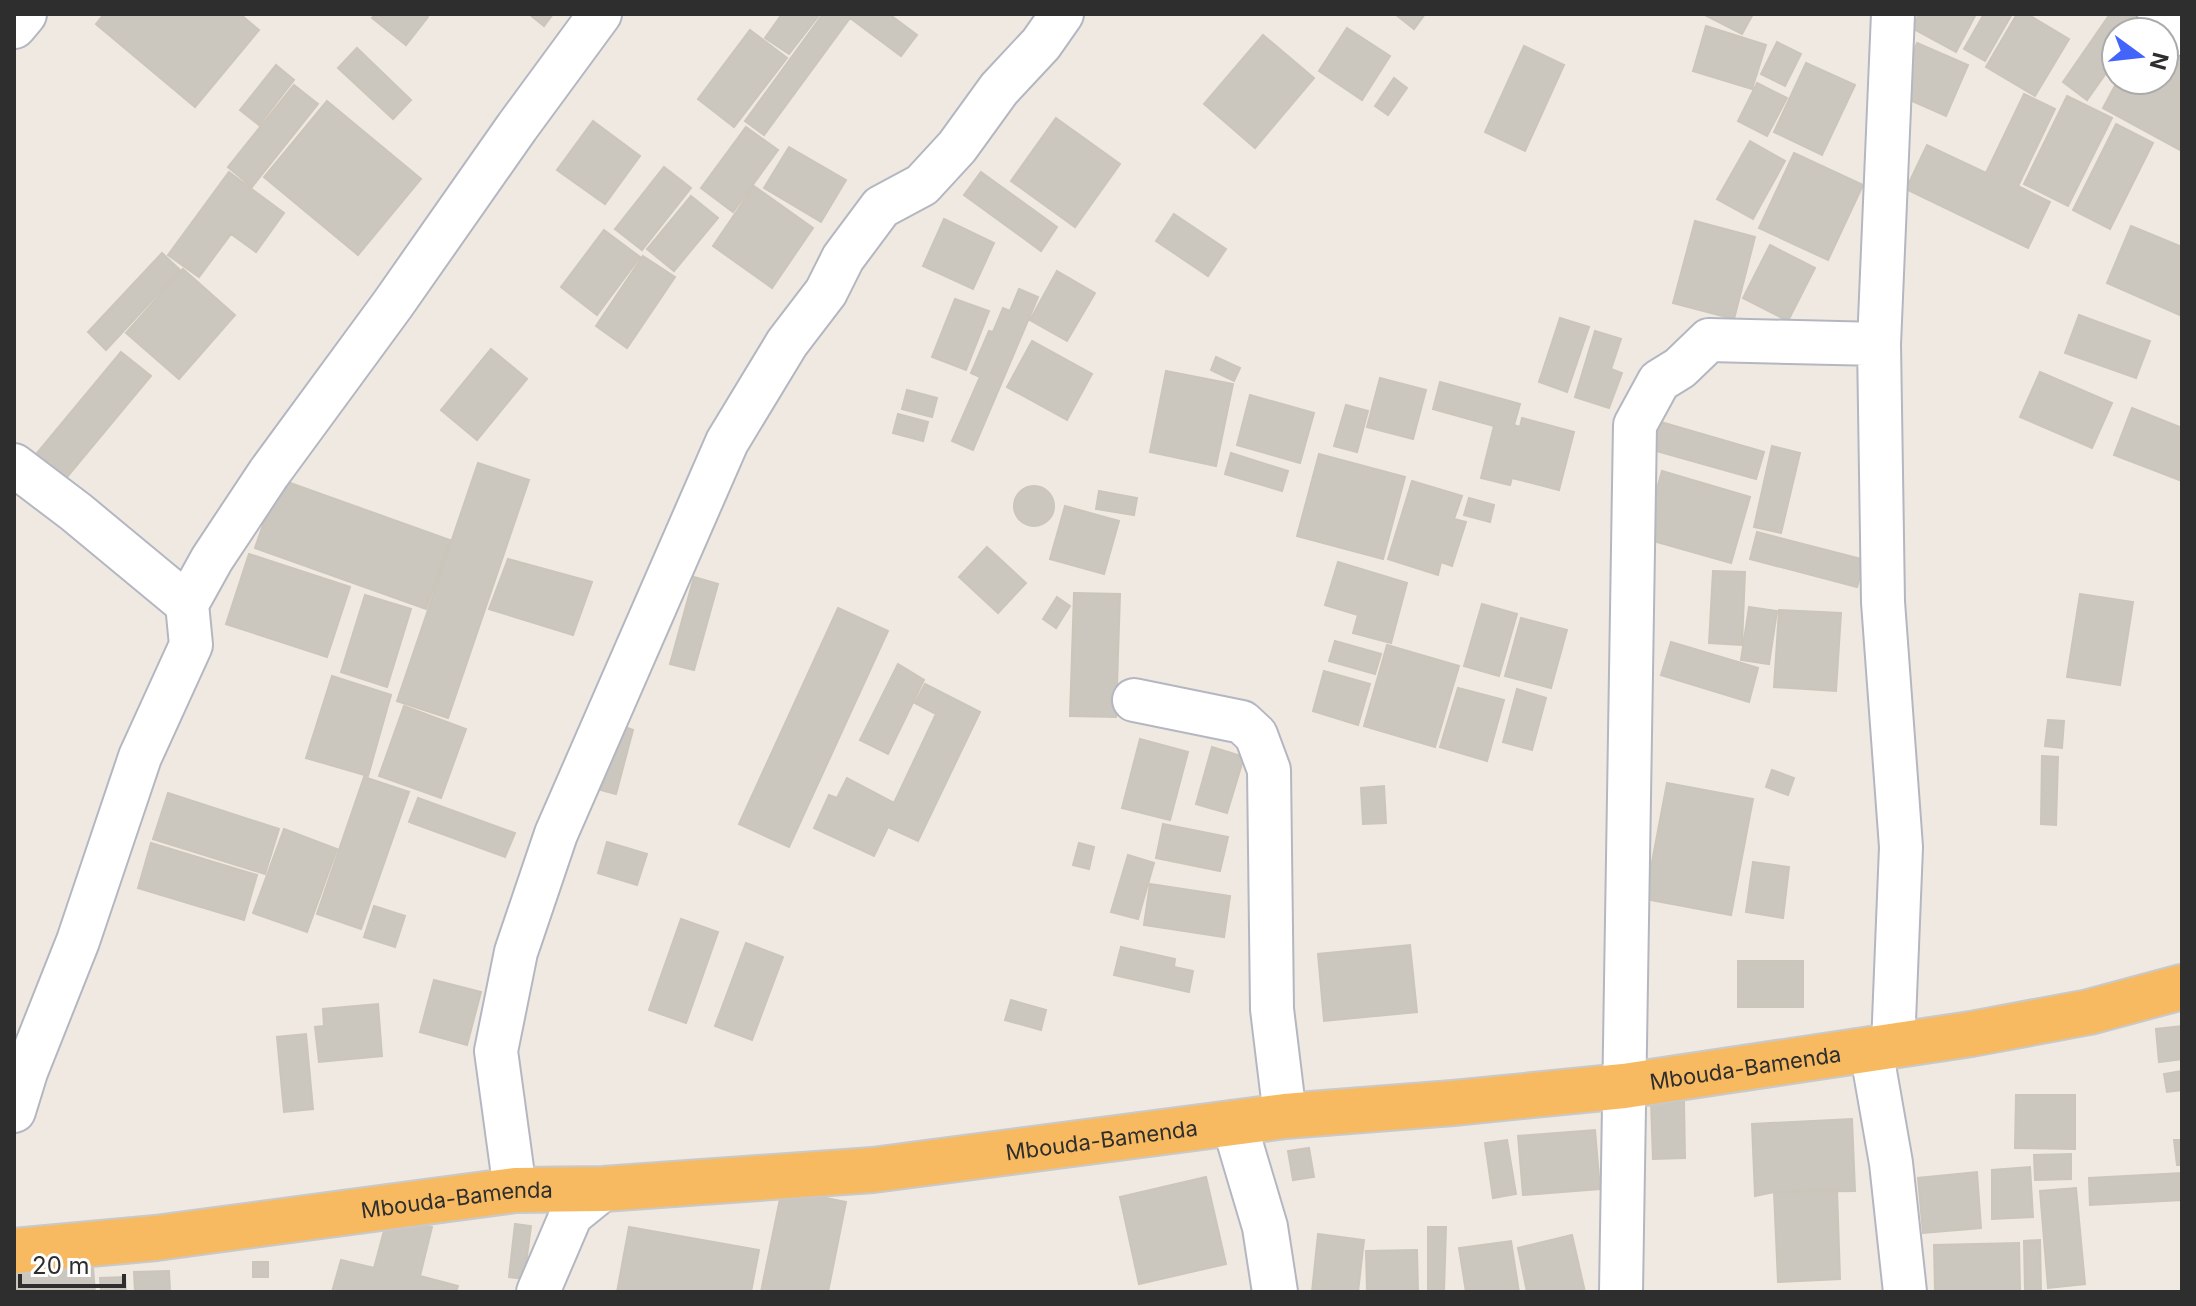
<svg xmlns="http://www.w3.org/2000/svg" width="2196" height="1306" viewBox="0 0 2196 1306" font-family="Inter,sans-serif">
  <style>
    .building { fill: #cbc7bf; stroke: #cbc5ba; stroke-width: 2 }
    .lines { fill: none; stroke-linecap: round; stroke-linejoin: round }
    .minor-casing { stroke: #b4b7c1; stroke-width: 46 }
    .tertiary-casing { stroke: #b4b7c1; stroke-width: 48 }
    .trunk-casing { stroke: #c9c9c9; stroke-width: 48 }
    .minor { stroke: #fff; stroke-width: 42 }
    .tertiary { stroke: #fff; stroke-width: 44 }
    .trunk { stroke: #f8ba60; stroke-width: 44 }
    .labels { text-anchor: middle; stroke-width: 7; stroke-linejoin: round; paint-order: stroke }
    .street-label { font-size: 22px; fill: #2e2e2e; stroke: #fff }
  </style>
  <rect width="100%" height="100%" fill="#efe9e1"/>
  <path class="building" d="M104 14H240L259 30 195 107 96 24Z
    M376 14H424L428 17 406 45 372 18Z
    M529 14H553L544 26Z
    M782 14H820L789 54 765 38Z
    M823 14H889L917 35 901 56 850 18 764 135 745 121Z
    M1395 14H1425L1414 29Z
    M1703 14H1753L1742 34Z
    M1919 14H1976L1956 52 1912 28Z
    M1984 14H2012L1985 61 1964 49Z
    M2017 14H2027L2069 39 2035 96 1986 67Z
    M2110 14H2141L2145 17 2135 32H2116V59L2087 100 2063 82Z
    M1706 26 1766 45 1752 89 1693 71Z
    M1347 28 1390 56 1362 100 1319 71Z
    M750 30 787 58 734 127 698 99Z
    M1263 35 1314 78 1255 148 1204 104Z
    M1777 42 1801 54 1785 86 1761 74Z
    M1917 43 1968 65 1946 116 1896 94Z
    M2164 45 2182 55V151L2103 108 2118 80H2164Z
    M1524 46 1564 65 1525 151 1485 132Z
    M357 48 411 100 393 119 338 68Z
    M1806 63 1855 85 1822 155 1774 132Z
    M276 65 294 80 259 125 240 110Z
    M1394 78 1407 88 1388 115 1375 106Z
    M1757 83 1787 98 1767 136 1738 121Z
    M294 85 318 104 252 187 228 167Z
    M2024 94 2055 109 2018 186 2050 202 2028 248 1906 189 1927 145 1986 173Z
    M2067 96 2112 118 2068 206 2024 184Z
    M327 101 421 179 358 255 264 177Z
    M1056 118 1120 164 1075 227 1011 181Z
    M593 121 640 156 605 204 557 170Z
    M2116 124 2153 143 2110 229 2073 210Z
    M746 127 778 150 733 212 701 188Z
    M1750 141 1785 161 1753 219 1717 199Z
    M789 147 846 180 821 222 764 188Z
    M1794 153 1863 185 1828 260 1759 228Z
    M664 167 691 188 642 250 615 229Z
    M229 172 284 213 256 252 231 234 199 277 168 255Z
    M981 172 1057 227 1041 251 964 195Z
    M754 186 813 228 772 288 713 246Z
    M691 196 718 218 674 271 647 249Z
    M1174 214 1226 249 1208 276 1156 241Z
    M944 219 994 243 973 289 923 266Z
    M1695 221 1755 237 1734 319 1673 303Z
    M2131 226 2182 247V316L2107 283Z
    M604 230 640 257 597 315 561 287Z
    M1770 245 1815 268 1788 321 1743 298Z
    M162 253 180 270 106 350 88 332Z
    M643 256 675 277 627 348 596 326Z
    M183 269 235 315 179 379 126 333Z
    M1057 271 1095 293 1067 341 1030 320Z
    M1019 289 1038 297 973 450 952 441 980 377 971 373 989 331 993 332 1003 308 1010 311Z
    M955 299 989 311 966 370 932 357Z
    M2079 315 2150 341 2136 378 2065 353Z
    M1560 318 1589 327 1567 392 1539 382Z
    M1595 331 1621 339 1611 369 1622 373 1609 408 1575 397Z
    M1032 341 1092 374 1067 420 1007 387Z
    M491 349 527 379 477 440 441 410Z
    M121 352 151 376 62 483 32 459Z
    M1216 357 1240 368 1234 381 1211 370Z
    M1166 371 1233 384 1216 466 1150 452Z
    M2040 372 2112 403 2092 448 2020 417Z
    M1380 378 1426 390 1413 439 1367 427Z
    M1440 382 1520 404 1514 425 1520 427 1522 418 1574 432 1559 490 1512 478 1510 485 1481 478 1494 426 1433 409Z
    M907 390 937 398 932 417 902 409Z
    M1250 395 1314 413 1300 463 1237 445Z
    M1346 405 1368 411 1357 452 1334 446Z
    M2132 408 2182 428V481L2114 455Z
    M898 414 928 422 923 441 893 433Z
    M1654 420 1764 452 1756 479 1646 448Z
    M1772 446 1800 453 1781 533 1754 527Z
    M1231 453 1288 471 1282 491 1225 474Z
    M1319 454 1405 477 1383 559 1297 536Z
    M478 463 529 480 448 718 397 701Z
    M1662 471 1750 497 1731 563 1643 538Z
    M279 479 450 540 426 609 255 548Z
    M1412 481 1462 496 1454 519 1466 522 1452 566 1441 562 1438 575 1388 559Z
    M1014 506a20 20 0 1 1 40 0a20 20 0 1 1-40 0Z
    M1099 491 1137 498 1134 515 1096 509Z
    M1469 498 1494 505 1490 522 1464 515Z
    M1065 506 1119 521 1104 574 1050 559Z
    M1757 532 1865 560 1857 587 1750 559Z
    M987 547 1026 583 998 613 959 577Z
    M249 554 350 587 327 657 226 624Z
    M508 559 592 582 573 635 489 609Z
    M1338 562 1407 583 1391 643 1353 633 1358 615 1325 605Z
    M1713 571 1745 572 1742 645 1709 643Z
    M694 577 718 584 694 670 670 664Z
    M1074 593 1120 594 1116 717 1070 716Z
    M2080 594 2133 602 2120 685 2067 677Z
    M365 595 411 609 387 687 341 672Z
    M1057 597 1070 606 1056 628 1043 619Z
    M1482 604 1517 614 1499 676 1464 666Z
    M1749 607 1777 611 1769 664 1741 660Z
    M838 608 888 631 789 847 739 824Z
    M1779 610 1841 613 1836 691 1774 687Z
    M1521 618 1567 630 1551 688 1505 676Z
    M1335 641 1381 654 1375 674 1329 661Z
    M1671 642 1758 668 1749 702 1661 675Z
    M1387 645 1459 666 1435 747 1364 726Z
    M898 664 924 680 888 754 860 740Z
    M1324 671 1370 684 1358 725 1313 711Z
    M332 676 391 695 368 776 306 758Z
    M925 684 980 712 918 841 888 827 874 856 814 828 829 795 837 798 847 778 894 803 936 714 915 703Z
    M1458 688 1504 700 1487 761 1440 747Z
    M1517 689 1546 698 1532 750 1503 742Z
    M404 706 466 729 441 798 379 776Z
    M2048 720 2064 721 2062 748 2045 746Z
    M619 725 633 730 616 794 601 790Z
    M1140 739 1188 752 1170 820 1122 808Z
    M1212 747 1244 757 1227 813 1196 804Z
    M2042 756 2058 757 2056 825 2041 824Z
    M1772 770 1794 778 1788 795 1766 787Z
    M364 777 409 792 361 929 317 914Z
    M1667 783 1753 799 1731 915 1645 899Z
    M1384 786 1386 823 1363 824 1361 788Z
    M168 793 279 829 265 874 153 839Z
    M418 798 515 833 505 857 409 822Z
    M1163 824 1228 837 1220 871 1156 858Z
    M284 829 337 849 307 932 253 913Z
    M607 842 647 854 637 885 598 873Z
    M151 843 257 875 244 920 138 888Z
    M1079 843 1094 847 1089 869 1073 865Z
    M1128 855 1154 863 1138 919 1111 912Z
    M1753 862 1789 867 1783 918 1746 912Z
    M1150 884 1230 896 1224 937 1144 925Z
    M374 906 405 916 395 947 364 937Z
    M681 919 718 932 686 1023 649 1010Z
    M746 943 783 957 752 1040 715 1026Z
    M1410 945 1417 1012 1324 1021 1318 954Z
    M1121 947 1175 959 1174 967 1193 971 1189 992 1114 975Z
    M1738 961H1803V1007H1738Z
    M434 980 481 992 467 1045 420 1032Z
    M1011 1000 1046 1010 1041 1030 1005 1020Z
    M378 1004 382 1056 319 1062 315 1027 324 1026 323 1009Z
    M2182 1026V1059L2159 1062 2156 1029Z
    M306 1034 313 1109 284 1112 277 1037Z
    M2182 1071V1090L2167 1092 2164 1074Z
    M2016 1095H2075V1149L2015 1148Z
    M1651 1102H1684L1685 1158 1653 1159Z
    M1852 1119 1855 1191 1774 1192 1755 1196 1752 1124Z
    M1595 1130 1600 1189 1523 1195 1518 1136Z
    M1507 1140 1516 1194 1493 1198 1485 1143Z
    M2174 1140H2182V1165H2177Z
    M1309 1148 1314 1177 1293 1180 1288 1151Z
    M2071 1154V1179L2035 1180 2034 1155Z
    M2030 1167 2033 1217 1992 1219V1170Z
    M1977 1172 1981 1228 1923 1233 1918 1178Z
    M2182 1173V1200L2090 1205 2089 1178Z
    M1206 1177 1226 1264 1139 1284 1120 1197Z
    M2076 1188 2085 1284 2048 1288 2040 1191Z
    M782 1189 846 1202 828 1292H761Z
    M1837 1190 1840 1279 1778 1282 1774 1192Z
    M388 1216 432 1227 420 1276 458 1286 456 1292H332L341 1260 374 1268Z
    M515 1224 531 1226 524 1279 509 1277Z
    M629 1227 759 1250 751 1292H617Z
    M1428 1227H1446L1444 1292H1428Z
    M1318 1234 1364 1240 1358 1292H1312Z
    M1572 1235 1585 1292H1527L1518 1248Z
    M2040 1240 2041 1291H2025L2024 1241Z
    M1511 1241 1519 1292H1466L1459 1248Z
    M2019 1243 2020 1291 1935 1292 1934 1245Z
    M1417 1250 1418 1292H1367L1366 1251Z
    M92 1256 95 1292H14V1264Z
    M253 1262H268V1277H253Z
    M169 1271 170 1292H135L134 1272Z
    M125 1277 126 1292H101L100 1278Z"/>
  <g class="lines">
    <g class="minor-casing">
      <path id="minor" d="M2159 14 2182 34
        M14 465 76 512 187 604 191 645 140 757 78 941 26 1072 14 1111
        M187 604 212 559 269 473 393 304 517 127 600 14
        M1134 700 1242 722 1256 735 1269 770 1272 1009 1285 1116
        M1893 1046 1901 847 1883 602 1879 344 1893 14
        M1871 1049 1891 1163 1905 1292
        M515 1190 496 1051 516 952 556 834 727 442 787 343 826 292 843 258 881 207 922 185 957 147 999 89 1041 44 1062 14
        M538 1292 571 1215 603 1189
        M1621 1292 1635 425 1659 381 1680 368 1709 340 1879 344"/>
    </g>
    <g class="tertiary-casing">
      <path id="tertiary" d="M14 26 24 14
        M1234 1123 1265 1227 1275 1292"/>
    </g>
    <g class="trunk-casing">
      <g id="trunk">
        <path id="s1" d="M14 1251 156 1238 515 1190 603 1189 873 1170 1285 1116 1453 1103 1624 1086 1971 1034 2089 1012 2182 987"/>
      </g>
    </g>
    <use href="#minor" class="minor"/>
    <use href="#tertiary" class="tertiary"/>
    <use href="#trunk" class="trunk"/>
  </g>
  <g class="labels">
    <g class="street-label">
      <text dy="8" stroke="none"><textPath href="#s1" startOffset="1742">Mbouda-Bamenda</textPath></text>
      <text dy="8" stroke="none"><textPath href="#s1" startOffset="1094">Mbouda-Bamenda</textPath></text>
      <text dy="8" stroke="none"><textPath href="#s1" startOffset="446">Mbouda-Bamenda</textPath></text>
    </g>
  </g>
  <rect width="2196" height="1306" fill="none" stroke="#2e2e2e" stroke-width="32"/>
  <g transform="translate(2140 56) rotate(105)"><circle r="38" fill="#ffffff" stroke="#ababab" stroke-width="2"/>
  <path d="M0-6L14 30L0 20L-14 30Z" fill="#4264fb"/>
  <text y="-12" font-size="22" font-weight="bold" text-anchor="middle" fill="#2e2e2e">N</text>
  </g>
  <path d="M20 1274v12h104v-12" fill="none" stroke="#2e2e2e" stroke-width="4"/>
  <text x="32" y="1274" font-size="24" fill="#2e2e2e" stroke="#ffffff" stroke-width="6" paint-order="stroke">20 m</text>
</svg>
